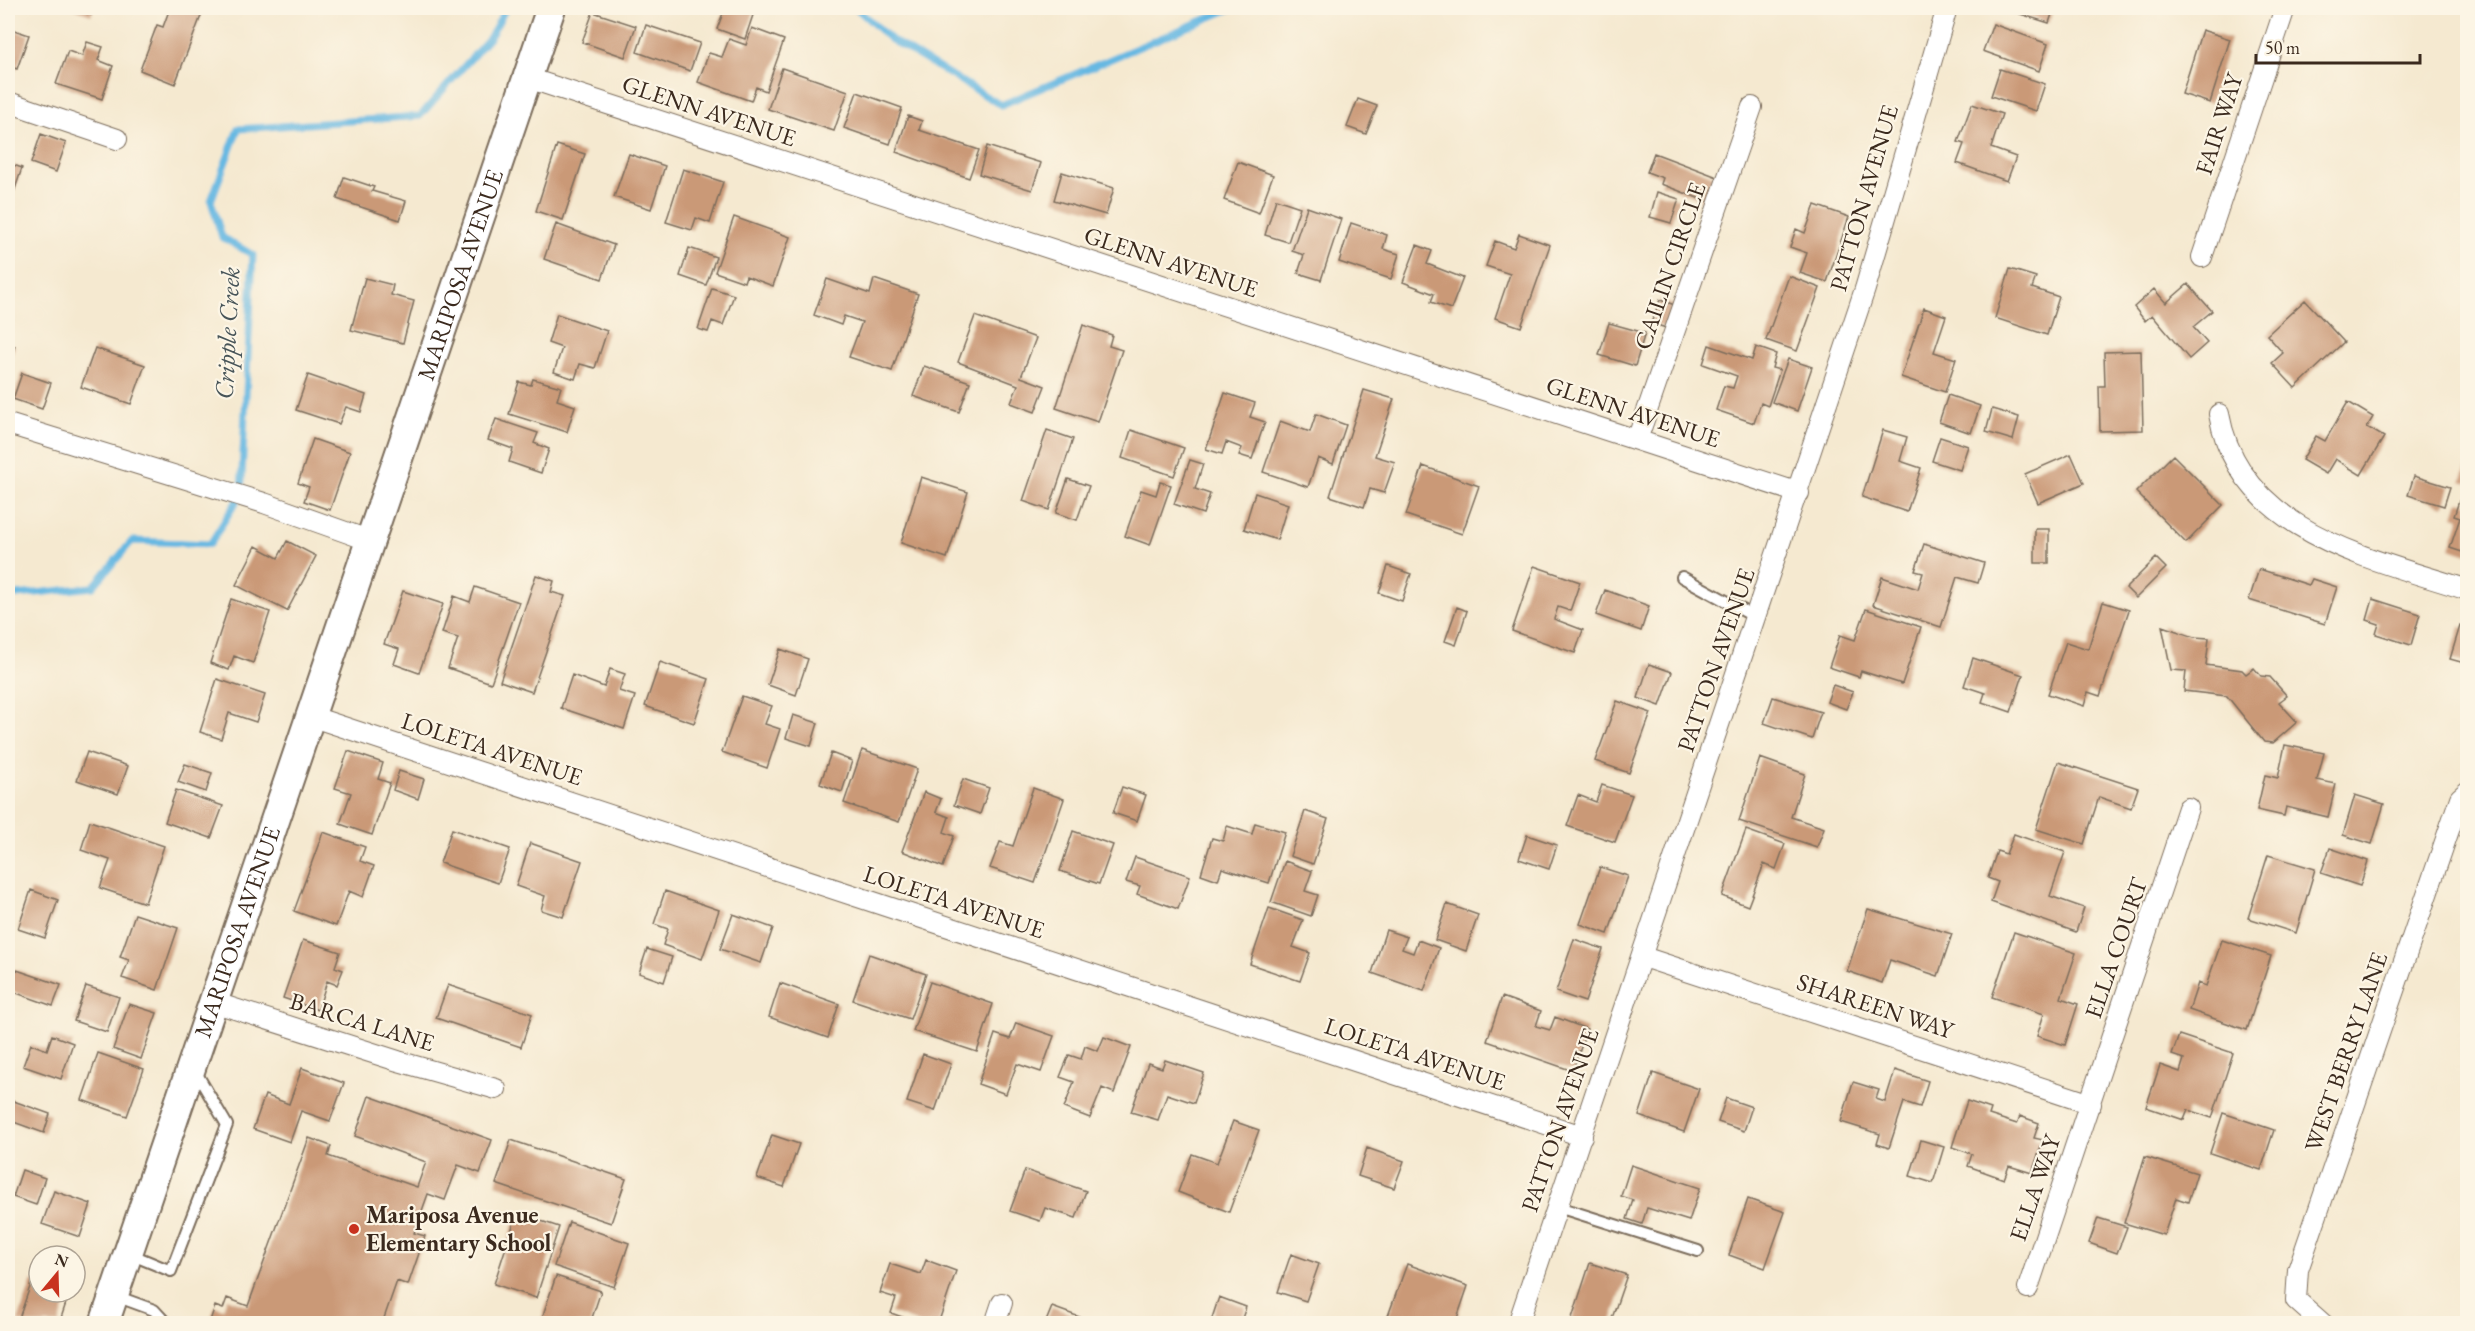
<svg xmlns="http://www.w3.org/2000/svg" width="2475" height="1331" viewBox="0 0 2475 1331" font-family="'EB Garamond',serif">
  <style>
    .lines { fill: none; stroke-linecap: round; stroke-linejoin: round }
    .stream { stroke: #66b8e2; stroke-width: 7 }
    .building { fill: #ca9977 }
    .lane-casing { stroke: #7c6d5c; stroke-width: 14 }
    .street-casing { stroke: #7c6d5c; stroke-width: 22 }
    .secondary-casing { stroke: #7c6d5c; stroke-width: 32 }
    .lane { stroke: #fff; stroke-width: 10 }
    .street { stroke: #fff; stroke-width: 20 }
    .secondary { stroke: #fff; stroke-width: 28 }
    .poi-dot { fill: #c8321e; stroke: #fcf5e5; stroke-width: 2 }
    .labels { text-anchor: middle; stroke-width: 4.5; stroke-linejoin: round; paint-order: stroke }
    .street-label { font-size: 24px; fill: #3b2a1e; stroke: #fcf5e5 }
    .poi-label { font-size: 24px; font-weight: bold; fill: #3b2a1e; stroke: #fcf5e5; text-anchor: start }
    .water-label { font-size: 26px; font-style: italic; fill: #485559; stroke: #fcf5e5 }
  </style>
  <rect width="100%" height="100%" fill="#fcf5e5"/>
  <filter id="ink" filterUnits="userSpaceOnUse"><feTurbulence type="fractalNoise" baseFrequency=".0167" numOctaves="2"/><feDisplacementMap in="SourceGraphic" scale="12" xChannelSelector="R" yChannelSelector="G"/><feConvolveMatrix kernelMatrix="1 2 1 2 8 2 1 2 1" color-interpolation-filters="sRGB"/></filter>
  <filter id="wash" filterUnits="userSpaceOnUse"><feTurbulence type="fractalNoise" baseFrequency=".008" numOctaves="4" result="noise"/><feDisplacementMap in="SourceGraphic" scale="24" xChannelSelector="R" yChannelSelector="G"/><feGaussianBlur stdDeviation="1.35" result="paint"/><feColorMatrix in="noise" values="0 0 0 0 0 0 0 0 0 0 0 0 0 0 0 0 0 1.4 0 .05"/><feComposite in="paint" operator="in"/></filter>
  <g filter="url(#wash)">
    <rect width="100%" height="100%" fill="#f5e9d0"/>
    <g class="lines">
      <path class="stream" d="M856 8 890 39 1001 105 1232 8
        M8 596 93 587 132 541 210 544 241 494 253 255 222 237 211 201 238 129 420 116 490 37 506 8"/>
    </g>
    <g id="blocks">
      <path class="building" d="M72 8H94L91 15Z
        M170 8H204L175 84 140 70 157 25 163 27Z
        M725 8 755 9 745 39 717 29Z
        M2001 8H2054L2049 23Z
        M593 12 636 26 625 57 582 42Z
        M1993 24 2048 44 2039 71 1983 51Z
        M646 25 700 43 690 71 637 52Z
        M8 28 29 35 17 69 8 66Z
        M752 28 784 40 766 91 756 87 751 101 698 82 709 53 722 57 729 39 746 45Z
        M2202 30 2230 39 2210 103 2182 94Z
        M87 42 103 47 98 60 113 66 102 99 56 84 68 51 82 56Z
        M782 68 848 91 834 131 768 109Z
        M2000 69 2045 84 2036 111 1991 96Z
        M857 92 902 108 890 144 844 128Z
        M1358 99 1377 106 1366 134 1347 127Z
        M1972 104 2002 114 1991 148 2016 157 2007 181 1957 163 1964 144 1958 142Z
        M908 116 922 121 919 130 979 150 969 178 896 152Z
        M41 134 66 143 56 172 31 163Z
        M557 145 585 154 563 220 536 211Z
        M987 146 1041 163 1032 190 979 174Z
        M1654 153 1720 178 1711 203 1661 184 1663 178 1647 172Z
        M629 154 665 166 651 209 614 197Z
        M1238 162 1273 175 1259 213 1224 200Z
        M8 163 22 168 12 198 8 197Z
        M683 169 723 182 710 223 696 218 692 230 666 222Z
        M1062 172 1114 188 1106 215 1054 200Z
        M344 177 374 187 372 191 406 201 400 220 337 199Z
        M1657 192 1679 199 1671 223 1650 217Z
        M1276 199 1300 207 1288 242 1265 235Z
        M1815 205 1849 217 1827 282 1800 273 1807 253 1790 247 1796 229 1805 233Z
        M1307 207 1341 219 1321 280 1298 273 1304 255 1292 251Z
        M734 217 790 237 773 286 746 276 744 282 715 272Z
        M1351 223 1387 235 1383 249 1399 254 1391 279 1339 262Z
        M556 224 614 245 602 279 544 259Z
        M1519 234 1550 245 1521 327 1495 318 1510 274 1486 266 1495 241 1514 248Z
        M1417 245 1432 251 1427 264 1463 278 1451 309 1431 302 1434 294 1403 282Z
        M689 248 716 257 706 285 680 276Z
        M2010 269 2036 277 2032 288 2059 297 2047 335 1995 318Z
        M1789 276 1820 288 1797 351 1766 340Z
        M365 278 393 285 391 295 414 301 403 343 351 330Z
        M827 279 870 294 874 279 918 294 892 371 849 357 862 322 844 316 841 325 814 315Z
        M2188 284 2212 311 2193 327 2207 343 2189 359 2152 315 2145 321 2134 307 2154 289 2166 303Z
        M712 288 734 295 723 325 712 321 708 332 698 329Z
        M1660 300 1681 307 1672 330 1651 323Z
        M2305 300 2344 342 2295 388 2272 363 2283 353 2267 335Z
        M1924 308 1946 316 1934 352 1956 359 1945 392 1901 377Z
        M557 314 607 331 595 368 580 364 575 379 554 372 562 348 548 343Z
        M975 316 1036 338 1021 377 1045 386 1035 412 1011 403 1018 385 958 362Z
        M1609 323 1645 333 1635 366 1599 355Z
        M1083 325 1112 335 1109 346 1122 350 1098 422 1056 408Z
        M8 344 15 346 8 364Z
        M1709 345 1752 360 1756 347 1776 354 1772 368 1780 370 1768 406 1761 403 1754 423 1716 410 1724 386 1733 388 1737 376 1703 364Z
        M95 348 145 365 131 404 81 387Z
        M2141 351 2143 430 2100 431 2099 386H2105L2104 352Z
        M1788 359 1812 367 1797 411 1772 402Z
        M924 366 970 382 959 412 913 396Z
        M22 373 51 383 42 409 13 399Z
        M308 375 366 395 361 412 346 407 339 424 296 410Z
        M533 379 561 387 557 400 575 406 567 432 509 414 519 382 531 385Z
        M1364 390 1394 399 1375 456 1395 462 1384 493 1370 489 1364 507 1330 496Z
        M1225 393 1255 403 1250 417 1265 422 1252 459 1239 455 1242 448 1226 442 1222 454 1206 449Z
        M1948 395 1980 406 1971 433 1939 422Z
        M2348 402 2373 417 2367 427 2384 437 2361 475 2335 459 2326 474 2302 460 2316 436 2325 441Z
        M1992 409 2019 417 2013 440 1986 432Z
        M1316 414 1346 425 1333 464 1318 458 1308 487 1263 472 1280 421 1310 432Z
        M496 419 538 433 534 443 549 449 541 473 509 462 513 449 488 440Z
        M1047 430 1073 439 1049 510 1023 501Z
        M1131 430 1184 448 1174 476 1122 458Z
        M1883 430 1907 437 1900 461 1921 468 1907 512 1862 497Z
        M1940 437 1968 446 1960 470 1932 461Z
        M313 439 350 452 330 510 304 501 309 487 298 483Z
        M2071 454 2084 483 2038 503 2025 474Z
        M2173 455 2223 505 2186 543 2136 492Z
        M1190 460 1203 464 1195 489 1210 494 1203 514 1174 504Z
        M2468 463V483L2461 481Z
        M1423 466 1479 486 1462 534 1406 515Z
        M2414 476 2450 487 2444 506 2408 495Z
        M921 477 968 492 947 558 901 543Z
        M1068 479 1089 486 1077 520 1056 513Z
        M1160 482 1171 485 1150 545 1125 536 1141 490 1156 495Z
        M1255 493 1288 504 1277 540 1244 529Z
        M2459 501 2468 503V554L2450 548 2460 518 2454 516Z
        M2035 529H2049V563H2035Z
        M287 541 316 556 287 611 236 585 256 546 278 558Z
        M1924 544 1984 563 1978 583 1957 577 1941 627 1873 605 1882 577 1918 589 1923 573 1915 571Z
        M2156 558 2166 568 2136 598 2126 588Z
        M1388 566 1411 574 1402 601 1379 593Z
        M1534 566 1580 582 1570 611 1558 607 1554 619 1583 630 1575 653 1512 631Z
        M2259 569 2309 585 2312 579 2337 587 2325 624 2249 600Z
        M536 575 554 581 551 592 565 596 532 692 500 681Z
        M475 587 519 602 491 683 448 668 458 638 442 633 454 596 470 602Z
        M1605 590 1649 606 1641 631 1596 615Z
        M403 591 443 604 419 673 394 664 399 649 384 644Z
        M231 599 270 612 253 663 234 656 229 670 210 663Z
        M2373 599 2420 614 2411 645 2376 634 2379 624 2367 620Z
        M2103 602 2129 610 2100 696 2088 692 2084 706 2048 694 2066 642 2088 649Z
        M1457 607 1467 611 1456 645 1445 641Z
        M1866 609 1921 627 1902 684 1861 671 1859 677 1829 667 1840 635 1855 640Z
        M2162 626 2194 637 2209 638 2206 665 2242 670 2246 674 2254 668 2261 676 2270 677 2287 696 2279 702 2297 722 2273 743 2264 742 2227 696 2184 691 2186 671 2171 670Z
        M2460 626 2468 629V664L2450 659Z
        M780 649 808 659 796 695 768 685Z
        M1973 658 2023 675 2011 712 1982 702 1985 693 1964 686Z
        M660 662 709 679 694 723 645 706Z
        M1649 664 1672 672 1660 706 1638 698Z
        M610 669 625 674 619 691 635 696 624 729 561 708 572 675 604 687Z
        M217 679 265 695 256 722 229 713 221 739 200 732Z
        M1833 685 1853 692 1846 709 1827 702Z
        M742 696 772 706 765 724 780 729 767 768 722 752Z
        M1773 697 1821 712 1812 739 1764 723Z
        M1617 701 1651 713 1629 773 1595 761Z
        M793 715 818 723 811 746 786 738Z
        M2285 745 2324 753 2317 780 2336 784 2328 817 2286 807 2284 816 2257 810 2265 775 2278 778Z
        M862 750 917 769 899 822 844 803Z
        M348 751 383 763 378 779 390 783 372 835 340 824 351 793 335 788Z
        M87 752 128 766 118 794 77 780Z
        M831 753 852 761 842 792 820 784Z
        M1760 758 1805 774 1791 817 1824 828 1817 847 1739 821Z
        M2058 762 2138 788 2131 808 2099 797 2084 844 2036 829Z
        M185 764 212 773 206 792 178 782Z
        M399 771 424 779 418 799 393 790Z
        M963 779 989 788 980 814 954 805Z
        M1602 785 1632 795 1615 842 1567 826 1578 795 1596 802Z
        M1122 787 1146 795 1137 821 1113 813Z
        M1033 788 1064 799 1035 883 990 868 1000 842 1013 846Z
        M176 790 223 806 211 838 165 822Z
        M924 792 941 799 936 812 949 817 944 832 954 836 943 867 902 851Z
        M2355 795 2384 804 2372 844 2343 835Z
        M1305 811 1328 819 1313 864 1290 856Z
        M90 821 164 846 145 903 100 888 110 860 81 850Z
        M1255 823 1285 832 1269 883 1222 868 1218 880 1201 874 1212 838 1223 841 1227 826 1252 834Z
        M452 829 510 849 498 883 440 863Z
        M1746 830 1785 844 1776 869 1764 864 1748 906 1722 896Z
        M1073 831 1113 845 1099 884 1060 871Z
        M323 832 365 847 360 861 374 866 363 897 349 891 336 926 294 911Z
        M2014 834 2065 852 2050 896 2084 908 2076 932 1991 902 1998 882 1988 878 1997 851 2006 854Z
        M1527 835 1557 845 1549 869 1519 859Z
        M530 843 582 861 563 917 541 910 545 896 516 886Z
        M2330 848 2368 861 2360 886 2321 873Z
        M2268 855 2315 869 2296 933 2248 918Z
        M1135 857 1190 876 1178 909 1137 894 1140 886 1126 882Z
        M1285 861 1312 871 1305 891 1318 895 1311 916 1271 902Z
        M1600 867 1628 876 1608 934 1580 924Z
        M31 890 58 900 45 938 18 929Z
        M665 891 719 910 702 959 663 945 668 929 654 924Z
        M1447 904 1478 915 1466 951 1435 940Z
        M1269 908 1303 920 1293 947 1310 953 1300 981 1250 964Z
        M1868 909 1952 934 1938 976 1890 960 1882 983 1847 971Z
        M135 914 178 928 157 990 122 978 129 960 120 957Z
        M733 914 773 928 761 963 720 949Z
        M1386 930 1407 937 1402 949 1413 953 1418 940 1439 948 1424 991 1372 973Z
        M2014 932 2076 953 2061 998 2078 1004 2065 1045 2037 1036 2044 1014 1992 997Z
        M1574 939 1603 949 1585 1002 1556 992Z
        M303 940 340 952 335 967 343 970 337 985 327 981 318 1010 283 998Z
        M2222 940 2271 956 2247 1030 2189 1010 2198 983 2206 986Z
        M647 949 672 957 664 982 639 973Z
        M869 954 926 974 910 1019 853 1000Z
        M8 967 61 985 53 1006 8 990Z
        M930 982 993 1004 977 1052 913 1031Z
        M780 983 839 1004 828 1038 769 1017Z
        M448 985 532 1014 521 1047 436 1018Z
        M86 986 119 997 107 1032 74 1021Z
        M1502 997 1541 1011 1536 1026 1550 1030 1555 1017 1587 1029 1573 1071 1487 1041Z
        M129 1004 157 1013 141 1059 113 1049Z
        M1016 1023 1054 1036 1041 1072 1017 1064 1006 1094 978 1084 995 1034 1010 1039Z
        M52 1035 73 1043 61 1079 23 1066 31 1044 47 1050Z
        M2179 1035 2233 1053 2212 1118 2188 1110 2184 1120 2146 1107 2160 1065 2180 1072 2184 1059 2172 1055Z
        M1104 1037 1131 1047 1114 1093 1102 1088 1090 1118 1064 1108 1074 1082 1060 1077 1069 1055 1081 1059 1085 1046 1098 1051Z
        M98 1053 144 1069 127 1116 82 1100Z
        M923 1054 951 1064 935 1111 907 1102Z
        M1165 1060 1204 1073 1194 1103 1167 1094 1158 1120 1131 1112 1148 1063 1162 1068Z
        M302 1068 344 1083 330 1121 301 1111 290 1142 253 1129 265 1095 289 1104Z
        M1895 1070 1928 1081 1920 1107 1904 1102 1889 1148 1877 1144 1880 1134 1841 1122 1853 1082 1879 1090 1876 1099 1885 1102Z
        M1653 1073 1699 1089 1684 1132 1639 1116Z
        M369 1096 492 1140 480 1173 458 1165 445 1200 428 1194 414 1233 425 1236 408 1285 397 1281 382 1324H209L215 1306 223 1309 227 1298 248 1306 309 1138 331 1146 328 1156 417 1187 426 1162 355 1136Z
        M1726 1098 1752 1107 1744 1131 1718 1122Z
        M8 1099 50 1114 44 1133 8 1120Z
        M1967 1101 1991 1109 1989 1115 2017 1124 2020 1116 2039 1123 2034 1138 2043 1140 2032 1173 2009 1166 2004 1179 1968 1166 1972 1154 1952 1147Z
        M2223 1113 2274 1130 2261 1170 2210 1153Z
        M1233 1121 1259 1130 1229 1212 1178 1192 1192 1154 1217 1163Z
        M772 1135 799 1144 784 1187 757 1178Z
        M511 1140 626 1179 611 1223 496 1184Z
        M1921 1140 1944 1147 1933 1183 1910 1176Z
        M1367 1148 1404 1161 1394 1188 1358 1176Z
        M2145 1157 2197 1173 2188 1202 2176 1198 2164 1235 2124 1223Z
        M1631 1165 1700 1188 1689 1221 1647 1208 1642 1224 1627 1219 1633 1200 1621 1196Z
        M22 1170 45 1178 36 1205 13 1197Z
        M1025 1170 1086 1191 1076 1218 1045 1208 1040 1221 1010 1211Z
        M54 1191 91 1204 80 1237 42 1224Z
        M1748 1199 1785 1212 1765 1268 1729 1255Z
        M517 1213 559 1227 536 1298 494 1284Z
        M2098 1218 2127 1227 2117 1253 2089 1243Z
        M569 1222 629 1243 614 1287 554 1266Z
        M1291 1254 1319 1264 1306 1301 1278 1292Z
        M926 1260 956 1271 938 1324H921L891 1313 896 1298 880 1293 890 1264 921 1274Z
        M1590 1263 1627 1275 1610 1324H1570Z
        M1407 1264 1468 1286 1455 1324H1385Z
        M556 1276 601 1291 590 1324H540Z
        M32 1281 39 1284V1292L69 1294 59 1324H26L18 1321Z
        M1219 1297 1246 1307 1240 1324H1210Z
        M1052 1307 1096 1323V1324H1045Z
        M886 1319 899 1323V1324H885Z"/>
    </g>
  </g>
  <g filter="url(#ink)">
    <use href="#blocks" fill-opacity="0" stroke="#7c6d5c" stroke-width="1.5"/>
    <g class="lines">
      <g class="lane-casing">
        <path id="lane" d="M1682 577 1757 618
          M1558 1207 1698 1251
          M130 1254 171 1271 227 1125 194 1069
          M113 1295 154 1310 167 1324"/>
      </g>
      <g class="street-casing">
        <path id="street" d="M528 78 1799 493
          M8 102 117 139
          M2202 257 2285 8
          M2219 414C2240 533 2371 558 2468 590
          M8 424 264 503 368 540
          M1637 440 1752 107
          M310 716 1582 1136
          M1643 957 2091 1104
          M213 1002 398 1061 496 1089
          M2028 1288 2188 808
          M995 1324 1002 1303
          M1518 1324 1865 289 1947 8
          M2323 1324 2296 1300 2298 1270 2460 798 2468 791"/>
      </g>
      <g class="secondary-casing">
        <g id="secondary">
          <path id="s1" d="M104 1324 551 8"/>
        </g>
      </g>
      <use href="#lane" class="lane"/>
      <use href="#street" class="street"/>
      <use href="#secondary" class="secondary"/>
    </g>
  </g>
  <circle class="poi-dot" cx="354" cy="1229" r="6"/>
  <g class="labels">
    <g class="street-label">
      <text transform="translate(709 111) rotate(18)" y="8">GLENN AVENUE</text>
      <text transform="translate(2219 124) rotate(-72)" y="8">FAIR WAY</text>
      <text transform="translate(1864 198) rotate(-74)" y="8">PATTON AVENUE</text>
      <text transform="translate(1171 262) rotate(18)" y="8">GLENN AVENUE</text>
      <text transform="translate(1670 266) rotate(-71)" y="8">CAILIN CIRCLE</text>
      <text dy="8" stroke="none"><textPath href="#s1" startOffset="1108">MARIPOSA AVENUE</textPath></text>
      <text transform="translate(1633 412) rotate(18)" y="8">GLENN AVENUE</text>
      <text transform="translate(1716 660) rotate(-71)" y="8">PATTON AVENUE</text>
      <text transform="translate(492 749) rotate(18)" y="8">LOLETA AVENUE</text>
      <text transform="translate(954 902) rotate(18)" y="8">LOLETA AVENUE</text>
      <text dy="8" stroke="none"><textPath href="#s1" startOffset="414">MARIPOSA AVENUE</textPath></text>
      <text transform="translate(2116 948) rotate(-71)" y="8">ELLA COURT</text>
      <text transform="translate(1875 1006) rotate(18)" y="8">SHAREEN WAY</text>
      <text transform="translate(362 1022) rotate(17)" y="8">BARCA LANE</text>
      <text transform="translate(2346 1052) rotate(-71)" y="8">WEST BERRY LANE</text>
      <text transform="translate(1415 1054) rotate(18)" y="8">LOLETA AVENUE</text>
      <text transform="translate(1560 1120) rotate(-71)" y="8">PATTON AVENUE</text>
      <text transform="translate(2035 1188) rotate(-71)" y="8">ELLA WAY</text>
    </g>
    <g class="poi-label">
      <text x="366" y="1223">Mariposa Avenue<tspan x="366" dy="28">Elementary School</tspan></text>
    </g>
    <g class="water-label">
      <text transform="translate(227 333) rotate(-87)" y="9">Cripple Creek</text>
    </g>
  </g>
  <rect width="2475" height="1331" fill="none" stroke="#fcf5e5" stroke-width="30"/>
  <g transform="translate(57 1274) rotate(19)"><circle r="28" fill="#fcf5e5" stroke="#afa495" stroke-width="1.5"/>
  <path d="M0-4.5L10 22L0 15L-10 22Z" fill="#c8321e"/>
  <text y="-9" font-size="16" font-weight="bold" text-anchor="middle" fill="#3b2a1e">N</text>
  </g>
  <path d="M2256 54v9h164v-9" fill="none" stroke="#3b2a1e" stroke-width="3"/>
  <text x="2265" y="54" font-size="18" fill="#3b2a1e" stroke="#fcf5e5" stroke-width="4.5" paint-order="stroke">50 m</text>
</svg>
